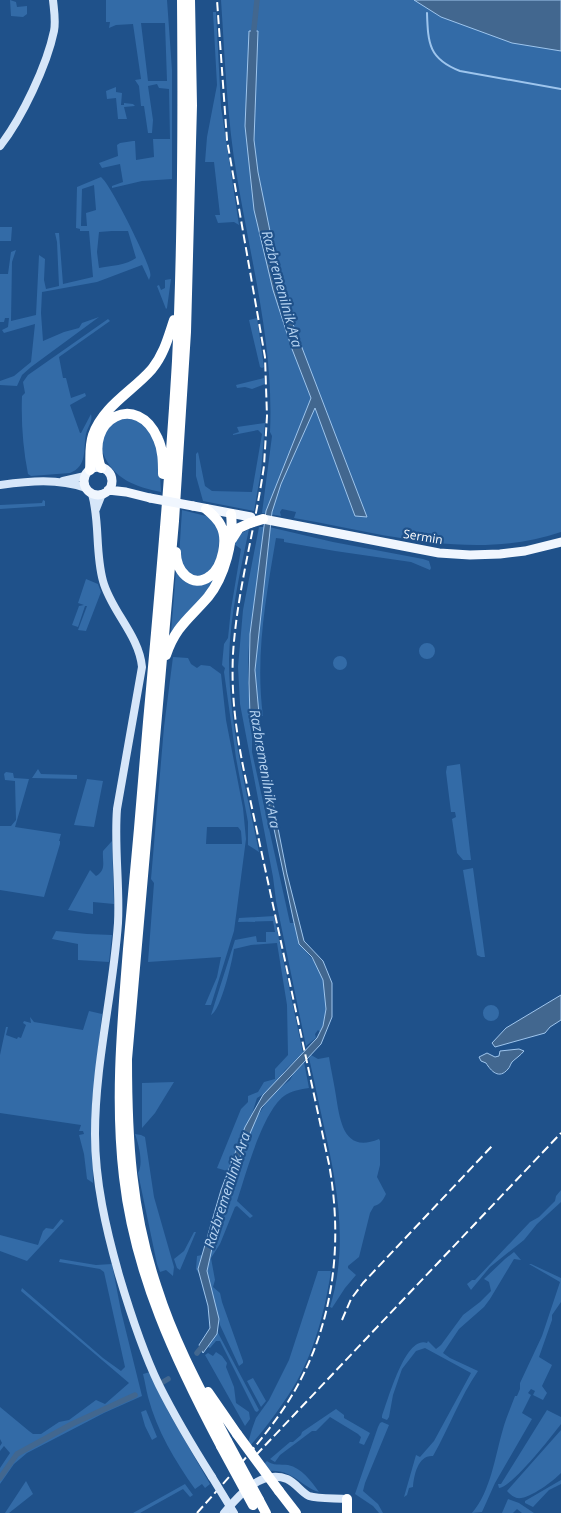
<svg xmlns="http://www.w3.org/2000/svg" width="561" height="1513" viewBox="0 0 561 1513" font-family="'Open Sans',sans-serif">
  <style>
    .green { fill: #336ba7; fill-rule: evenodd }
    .water { fill: #42678f; stroke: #9ec5ed }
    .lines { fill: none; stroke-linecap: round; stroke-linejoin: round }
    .stream { stroke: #9ec5ed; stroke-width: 2 }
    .canal { stroke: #42678f; stroke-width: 5.5 }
    .secondary { stroke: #d6e6f9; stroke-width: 8 }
    .primary { stroke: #f0f6fe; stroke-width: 9 }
    .highway { stroke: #fff; stroke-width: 10 }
    .rail { stroke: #fff; stroke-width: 2; stroke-dasharray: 9 4; stroke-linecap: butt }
    .secondary-bridge { stroke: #d6e6f9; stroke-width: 8 }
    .primary-bridge { stroke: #f0f6fe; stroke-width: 9 }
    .highway-bridge { stroke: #fff; stroke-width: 10 }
    .labels { text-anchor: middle; stroke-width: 4.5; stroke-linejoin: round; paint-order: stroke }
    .street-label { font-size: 12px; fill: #fff; stroke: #1f518a }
    .water-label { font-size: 14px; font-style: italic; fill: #b7d4f2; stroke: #1f518a }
  </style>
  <rect width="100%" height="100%" fill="#1f518a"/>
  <path class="green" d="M10 0 16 2 17 7 27 6V14L23 17 11 16Z
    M106 0H167L172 70V179L142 181 112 188V186L123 182 120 164 102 168 99 163 118 156 117 145 120 143 133 141H135L136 160 154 157 153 139H170L169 89 159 88 157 84 148 86 153 120 152 133H148L144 106H141L139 86 135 80 141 79 133 24 116 25 109 28 110 22H106ZM141 23H165L167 81H148Z
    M221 0H561V532C475 562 380 533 294 518L296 512 282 509 280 512 281 516 262 513 272 436 270 432C274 345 251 262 237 177 227 119 225 59 221 0Z
    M213 12H216L221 107 239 225 234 222 218 223 215 215H220L214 162H205L207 137 217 85Z
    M116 87V92L122 93 121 105H124V103L133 104 135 106 124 107 127 119H118L116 98 107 99 106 91Z
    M101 177C111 185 147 258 150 272 151 277 150 276 149 280L142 265 97 282 42 292 41 313 43 341 64 332 79 328 82 323 99 317 31 367 22 375 17 386 0 385V381L14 376 31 362 35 324 4 333 2 330 8 327 9 318H5L4 322H0V274H8L11 252 16 250 12 262 11 321 36 315 39 255 45 259 44 280 46 289 59 286 57 242 55 233H59L63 284 93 277 89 231H80V229L76 228 77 187ZM94 185 96 210 86 213 87 226H81L82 189ZM112 231H128L136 258C127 265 110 266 99 268L97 252 99 232Z
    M0 227H12L11 241H0Z
    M171 279 167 308 166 309 157 286 159 285 161 290 165 288V280Z
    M257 318 264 367 262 368 260 367 249 320Z
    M108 319 110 321 59 357 63 378H66L71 398 85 393 86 396 70 405 80 433H81L91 414C93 422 88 426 86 434 83 449 88 466 70 473L31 476 28 474C23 449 21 422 22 396L25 393 23 382 28 375Z
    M264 378 265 384 252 389 245 387 237 388 236 385Z
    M135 418 150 429 159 456 161 492C136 487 113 479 103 453H101L102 434 113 420Z
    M265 423 261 471 254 511 203 501 196 476V454L198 452 205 486 212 491 252 492 262 434 258 430 233 435V434L239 432 237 427Z
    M43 500 45 501V506L0 509V505L42 503Z
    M182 510 210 517 220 530 218 555 215 567 202 576 192 575 186 572 179 557Z
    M259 527H265C258 592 238 661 254 727L252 728V752L290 923H294C296 929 297 936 300 942 305 952 313 959 319 967 329 983 330 1017 320 1032L318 1030 315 1034 316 1038 306 1046 276 901 273 877 240 704 238 667 243 610Z
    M269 527 333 542 423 559 429 561 431 568 430 570 411 562 335 551 284 542V539L276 538C266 597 255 656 263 716H257L254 683Z
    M249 529C240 572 230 616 229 660 229 725 246 789 259 852L248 845V822L236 758 224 672 225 668 222 665 224 644 228 638 231 609 241 549 234 544 242 533Z
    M176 571 193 583 218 573 209 591 171 632Z
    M86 579 98 584 101 592 86 631 78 630 87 606H85L78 627 72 625 79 606 84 605 78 603Z
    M419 651a8 8 0 1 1 16 0a8 8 0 1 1-16 0Z
    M333 663a7 7 0 1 1 14 0a7 7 0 1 1-14 0Z
    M173 657 188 658 191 664 197 668 201 665 210 666 221 674 226 720 243 808 246 839 234 931 211 1005H205L217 977 221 957 148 962 154 883 151 879 164 727ZM207 827H238L241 831 242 844H206Z
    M460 764 471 860H463L457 853 452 819 456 817 455 812H451L446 772 447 766Z
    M38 769 41 774 77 775V779L32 778Z
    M6 772 13 773 14 778 29 779 15 827 61 834 59 841H60V844L44 897 0 890V826H11L16 820 15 781 5 780 4 774Z
    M87 779 103 781 94 827 74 825Z
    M112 841 114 904 93 902V914L68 910 90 870 96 876C107 870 102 861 103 851Z
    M473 868 485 957H481L477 955 463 870Z
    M274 916 303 1053 285 1070 272 1089 257 1098 249 1123 253 1124 270 1096 290 1080 296 1069 304 1062 309 1088C301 1089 291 1091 284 1096 262 1113 246 1174 237 1201L253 1216 250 1218 237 1206 235 1207 220 1244 211 1258 215 1280 213 1287 220 1293 222 1302 243 1361V1363L239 1366 220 1325 212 1295 196 1269 197 1256 202 1255 227 1182V1171L217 1168 241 1109 248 1102V1096L258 1092 264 1082 275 1079V1069L288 1055 287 1005 277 943 251 945 234 949C232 962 221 1010 211 1015L235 940 256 936 257 942H266V932H275L273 921 238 922 239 918Z
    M56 931 87 934 112 935 109 962 78 960V944L52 939Z
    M483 1013a8 8 0 1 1 16 0a8 8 0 1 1-16 0Z
    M89 1011 102 1014 92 1103 93 1183 87 1179 84 1154 79 1135 84 1134 83 1131H79L81 1125 0 1113V1055L6 1027H8L6 1035 17 1039 18 1037 21 1038 26 1025 23 1023 24 1021 31 1023 30 1017 34 1022 83 1030Z
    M311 1055 318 1059 329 1057C331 1070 334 1083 336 1096 340 1121 344 1154 379 1139L380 1141V1165L377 1177 386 1194C383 1200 381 1204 374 1206L370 1213 359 1257 348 1266V1268L356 1275 345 1288 332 1308 330 1307C349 1245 337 1184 323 1122 318 1100 314 1079 309 1058Z
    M174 1082 155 1113 142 1128V1083Z
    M135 1134 141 1135 145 1137 154 1197 174 1267 173 1276 166 1270 160 1272 157 1264 138 1173C144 1163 138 1142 135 1134Z
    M561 1190V1202L537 1224 524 1240 490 1267 471 1290 467 1284 472 1280H475L530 1222 539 1217 555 1201 556 1196Z
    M61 1219 64 1221 27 1261 0 1251V1235L38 1245 43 1231 46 1228 53 1229Z
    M194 1232H196L180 1270 177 1268 174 1259 184 1251Z
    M514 1252 521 1260 514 1259 490 1299 484 1307 459 1329 443 1353 450 1358 478 1371C460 1397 449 1428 433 1456 418 1455 414 1475 413 1487L409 1488 407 1495 404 1497 416 1455 420 1457 434 1441 471 1373 425 1348 416 1351 402 1369 393 1395 389 1417 387 1420 382 1418V1416C388 1401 405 1335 427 1343L428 1341 436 1349 441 1345 463 1315 480 1302 491 1291 489 1282 484 1279 505 1259Z
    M60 1259 96 1265 112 1264 121 1311 142 1396 104 1413 27 1453 14 1464 0 1484V1468L10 1453 4 1446 0 1451V1446L2 1443 0 1439V1407L29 1431 33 1434H41L59 1422 69 1420 96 1400 105 1404 129 1383 21 1291 22 1288 103 1358 121 1371 125 1367 104 1272 100 1269 59 1262Z
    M529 1264H531L561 1278V1302L552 1315V1320L539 1357 552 1365 542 1386 547 1393 543 1400 533 1395 535 1391 531 1389 528 1393 531 1395 522 1413 532 1419 495 1483 482 1512 472 1513C491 1491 495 1456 503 1429 506 1418 511 1407 515 1396H517L520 1389V1383L542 1336 560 1282Z
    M318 1271H331C324 1317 311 1365 283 1403 273 1418 262 1432 250 1446L248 1443 252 1429 256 1418 269 1400 289 1360Z
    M217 1331 259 1410 257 1412 255 1411 220 1341H216L210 1348 208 1347Z
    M216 1352 222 1356 227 1363 226 1367 234 1387 236 1403 249 1412 250 1419 245 1426 205 1355 208 1353 213 1356Z
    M150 1372 169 1413 210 1484 205 1488 202 1484 195 1489C175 1461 157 1431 148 1397 146 1389 145 1382 143 1374Z
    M253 1378 266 1401 261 1407 247 1381Z
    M336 1409 344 1415V1418L370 1433 364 1445 359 1443 361 1437 358 1434 330 1417 316 1431H312L280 1455 275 1462 270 1459 290 1442H293L301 1435 302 1432Z
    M146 1410 157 1437 152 1440 145 1426 141 1412Z
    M547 1410 561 1417V1424C552 1436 512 1487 499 1488L498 1484H501Z
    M382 1422 389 1425 365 1483 363 1491 378 1504 383 1513H379L373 1506 355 1494 378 1427 380 1423Z
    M561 1430V1473C553 1481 529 1500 517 1498 513 1497 510 1494 507 1491Z
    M267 1461C273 1466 280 1464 288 1465 302 1468 311 1481 319 1492 301 1487 293 1469 269 1471L264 1464Z
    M561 1480V1484L549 1490 533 1507 525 1503V1501Z
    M26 1481 33 1494 9 1513H5Z
    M185 1484 193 1495 190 1497 183 1489 140 1513H133Z
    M508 1499 519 1503 534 1513H522L517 1509 513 1513H502Z"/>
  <path class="water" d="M414 0H561V51L512 43 441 17Z
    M249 31H258L254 140 258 172 273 246 291 319 367 517 355 516 315 408 281 484 272 512 255 670 262 747 287 874 304 941 323 961 332 983V1017L321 1044 261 1108 242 1152 218 1221 207 1271 219 1319 217 1334 203 1353 199 1345 210 1328 208 1306 198 1269 221 1190 245 1127 263 1095 317 1038 323 1026 326 1009 323 980 312 957 299 944 293 918 250 716 249 683 250 634 266 511 311 398 292 349 273 290 254 210 245 126Z
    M561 995V1020L550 1027 545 1033 495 1047 492 1043 506 1028Z
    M519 1049 524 1051C520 1056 516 1058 512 1062 510 1065 510 1067 508 1069 499 1080 491 1071 486 1063L481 1061 479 1057 487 1053 495 1057 499 1056 500 1051Z"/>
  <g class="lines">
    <path class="stream" d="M427 13C428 44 429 59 460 71L561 89"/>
    <path class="canal" d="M253 38 257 0
      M197 1353 205 1343
      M163 1382 168 1379
      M0 1478 17 1454 72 1424 135 1395"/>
    <path class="secondary" d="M0 146C22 118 47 65 54 31 56 21 54 10 53 0
      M63 481 85 476
      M0 485C29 481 58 478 86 488
      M92 494C100 522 95 552 103 581 111 611 139 635 142 667L117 809C114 847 120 885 118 923 113 994 95 1063 95 1134 95 1182 106 1229 119 1275 130 1312 142 1350 159 1385 175 1417 193 1447 212 1477
      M96 509 102 494
      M224 1513C239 1495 261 1469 287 1479 296 1483 301 1492 309 1496 318 1499 336 1498 347 1499"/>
    <path class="primary" d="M84 481a14 14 0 1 1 28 0a14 14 0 1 1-28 0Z
      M108 490 126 492 150 498
      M193 506 251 517
      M263 519 439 553 470 555 500 554 525 551 561 542"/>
    <path class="highway" d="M182 0C183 120 183 241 177 361 170 482 159 602 148 722 142 798 135 873 128 949 122 1025 115 1101 124 1177 135 1274 176 1361 221 1446
      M190 0 192 105 186 332 174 521 127 1059C127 1139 131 1212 157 1288 174 1342 201 1391 227 1441
      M101 468C83 418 138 391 158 439 163 450 163 462 163 474
      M90 470C91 458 89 447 93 435 103 406 133 391 152 369 164 354 168 338 174 320
      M232 539 239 528 250 523
      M176 552C175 570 192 590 210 576 223 567 228 539 221 526 218 519 212 514 206 509
      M166 655C176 626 189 619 208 597 225 576 234 540 231 514
      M208 1392 237 1434
      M279 1491 296 1513
      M259 1500 266 1513
      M347 1513V1499"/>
    <path class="rail" d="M342 1320 351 1299 363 1283 492 1146
      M256 1455 561 1133
      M197 1513C228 1478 260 1444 286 1405 333 1332 344 1248 329 1164L244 771C236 732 231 694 233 654 237 591 255 529 264 466L267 416 265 357 227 140 217 0"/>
    <path class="secondary-bridge" d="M212 1477 234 1513"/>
    <path class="primary-bridge" d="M150 498 193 506"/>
    <path class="highway-bridge" d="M250 523 263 519
      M237 1434 279 1491
      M227 1441 259 1500
      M221 1446 253 1505"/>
  </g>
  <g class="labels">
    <g class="street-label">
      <text transform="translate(423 537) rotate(9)" y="4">Sermin</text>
    </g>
    <g class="water-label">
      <text transform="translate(282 289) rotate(75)" y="5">Razbremenilnik Ara</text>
      <text transform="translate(265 769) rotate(80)" y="5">Razbremenilnik Ara</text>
      <text transform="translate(227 1190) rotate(-72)" y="5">Razbremenilnik Ara</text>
    </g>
  </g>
</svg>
